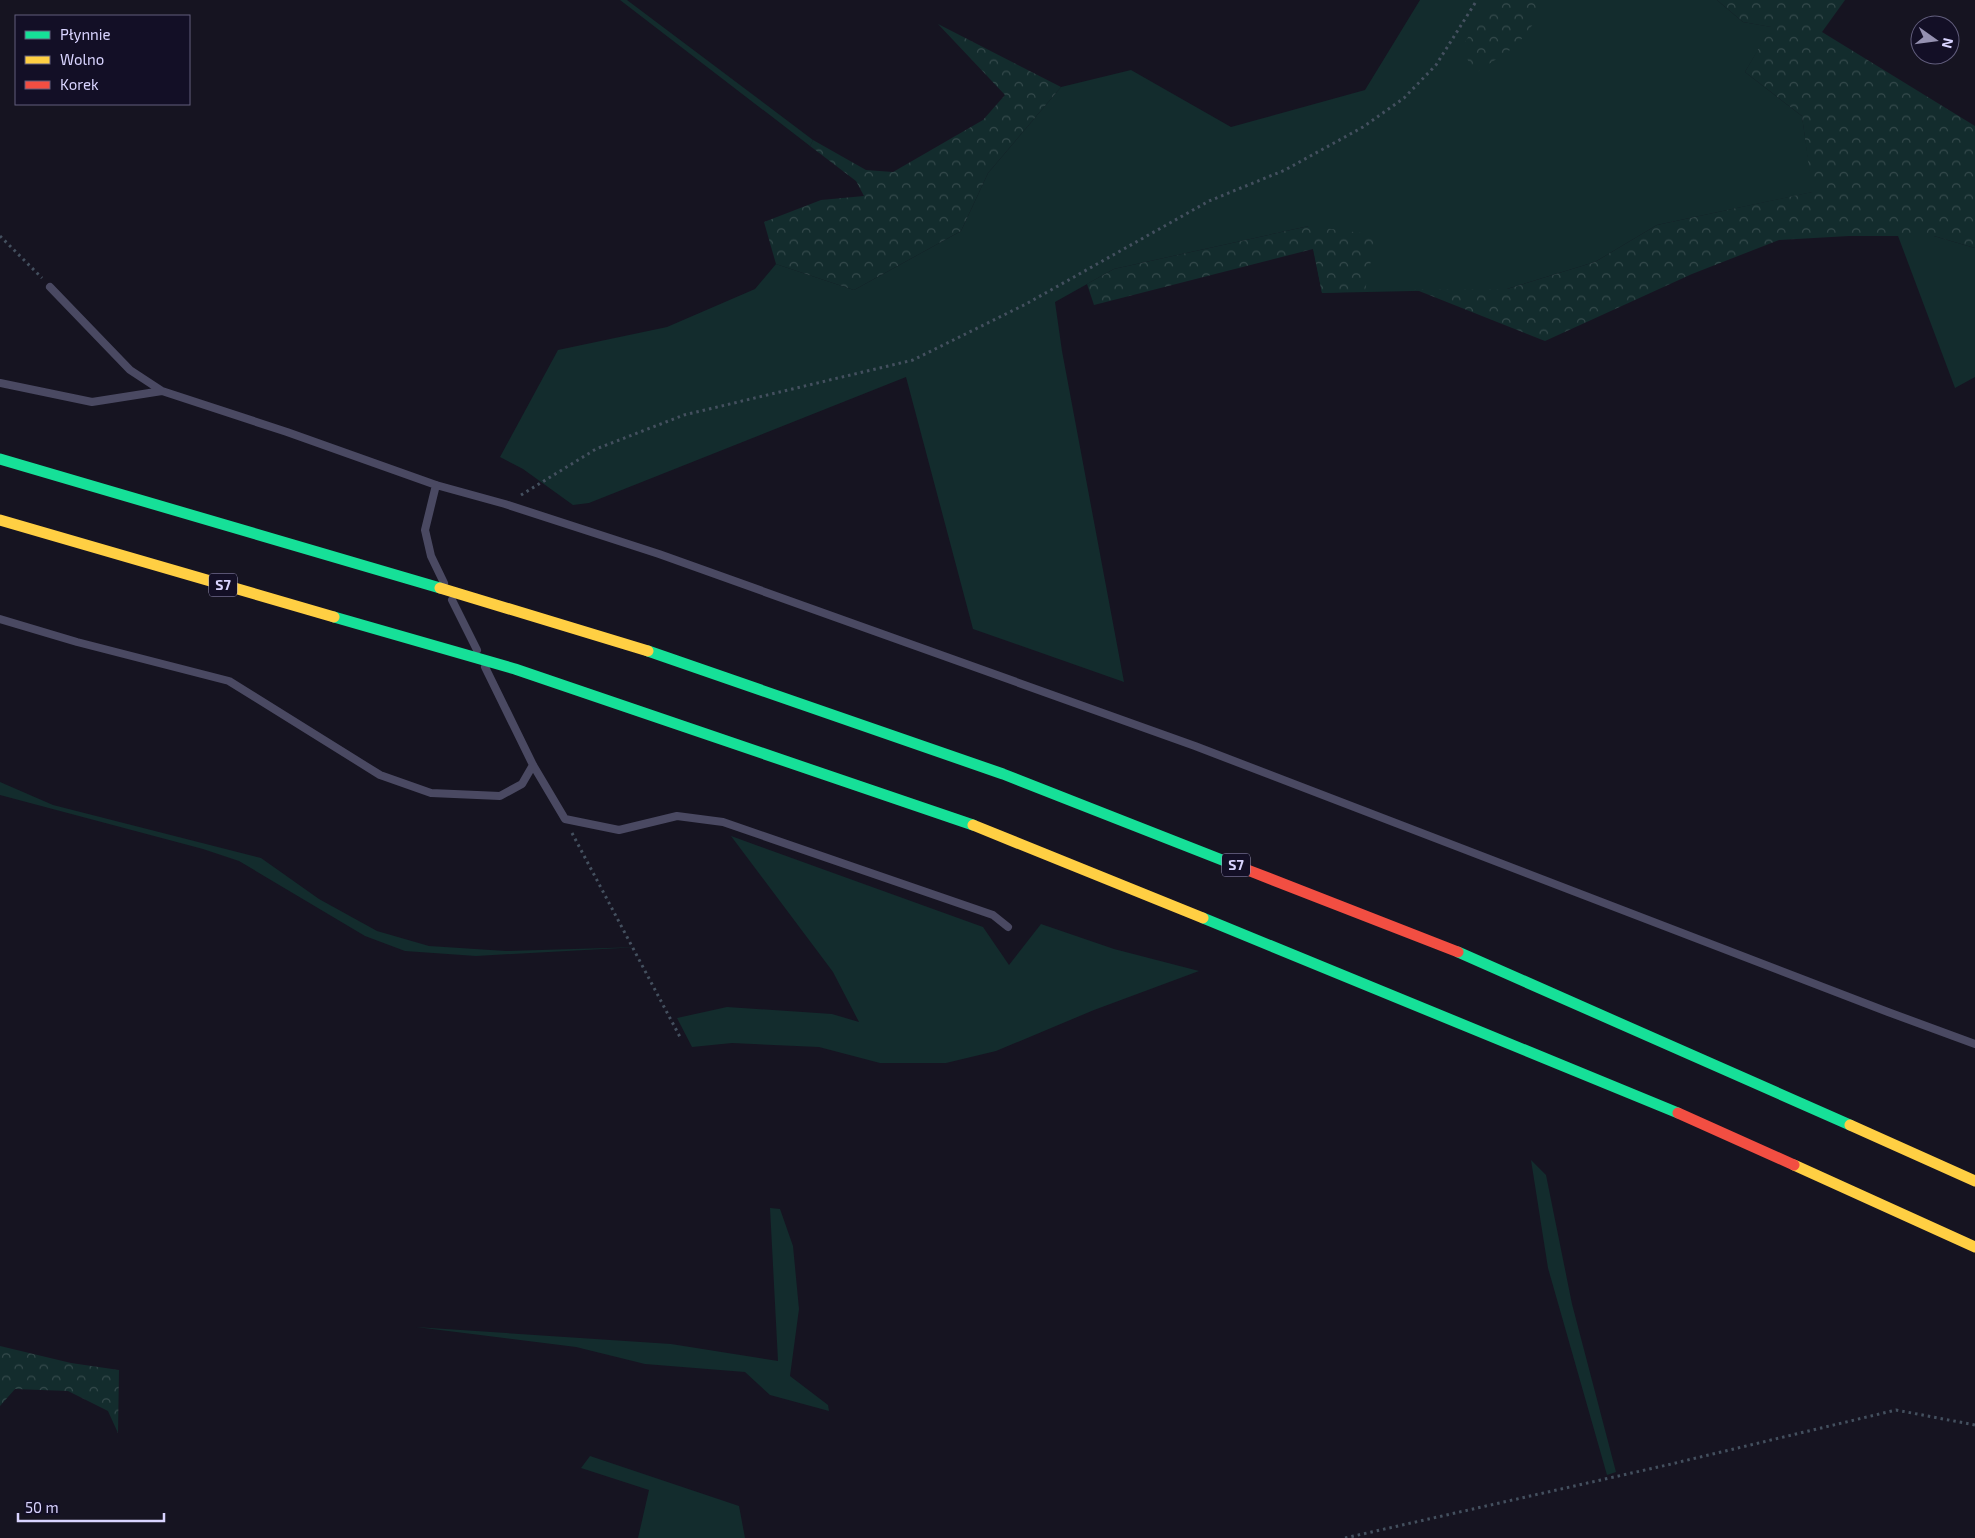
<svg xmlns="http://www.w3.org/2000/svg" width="1975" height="1538" viewBox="0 0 1975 1538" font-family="'Exo 2',sans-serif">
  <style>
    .green { fill: #132c2d }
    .forest { fill: url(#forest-crowns) }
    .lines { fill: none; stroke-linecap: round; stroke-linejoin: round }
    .path { stroke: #44505f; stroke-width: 3; stroke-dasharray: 2.5 4; stroke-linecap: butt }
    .lane { stroke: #4a4962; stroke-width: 8 }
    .fast { stroke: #16e098; stroke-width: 11 }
    .slow { stroke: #ffcf43; stroke-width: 11 }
    .jam { stroke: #f24e42; stroke-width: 11 }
    .labels { text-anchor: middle; stroke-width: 4.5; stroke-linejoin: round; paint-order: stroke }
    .shield { fill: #130f26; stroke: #9e99be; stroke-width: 1 }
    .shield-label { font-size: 14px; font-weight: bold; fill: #d9d4ff }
  </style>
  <defs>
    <pattern id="forest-crowns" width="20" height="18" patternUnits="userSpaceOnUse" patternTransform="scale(1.25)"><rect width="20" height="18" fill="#132c2d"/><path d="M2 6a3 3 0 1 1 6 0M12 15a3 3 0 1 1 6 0" fill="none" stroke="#354a4c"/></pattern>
  </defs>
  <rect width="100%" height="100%" fill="#161421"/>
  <path class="green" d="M620 0H627L813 140 810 146Z
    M1420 0H1717L1743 22 1772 27 1745 72 1802 116 1813 192 1657 225 1595 262 1507 289 1322 293 1309 226 1114 269 1055 302 1062 351 1124 682 973 629 906 377 589 503 573 505 523 469 500 457 558 350 667 327 755 289 776 264 854 290 961 231 988 173 1061 87 1131 70 1231 127 1365 90Z
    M1898 236H1934L1975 248V377L1955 388Z
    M0 782 53 805 261 858 319 899 377 931 429 946 506 951 639 947 476 956 405 951 365 936 239 861 203 849 0 795Z
    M731 836 983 927 1009 965 1041 924 1114 949 1199 971 1094 1010 996 1051 946 1063H880L819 1047 732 1043 692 1047 677 1018 727 1007 832 1014 859 1022 833 972Z
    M1531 1160 1546 1175 1572 1304 1616 1472 1607 1475 1548 1268Z
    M770 1208 780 1209 793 1246 799 1309 790 1376 828 1405 829 1411 770 1395 745 1372 645 1364 576 1347 416 1327 671 1344 778 1361Z
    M590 1456 739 1506 745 1538H638L649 1490 581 1468Z"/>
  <path class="forest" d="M1491 0H1552L1516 46 1474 74 1462 47Z
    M1717 0H1845L1822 32 1975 126V248L1934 236H1849L1779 240 1692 274 1545 341 1414 289H1507L1595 262 1657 225 1812 192 1802 116 1745 72 1771 27 1743 22Z
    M938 24 1061 87 988 173 961 231 854 290 776 264 764 222 821 200 864 196 856 181 810 146 813 140 866 170 893 172 983 120 1005 95Z
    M1309 226 1376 235 1365 291 1322 293 1313 249 1094 305 1087 284 1114 269Z
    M0 1346 71 1363 119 1370 118 1433 108 1411 68 1391 15 1389 0 1406Z"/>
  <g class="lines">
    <path class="path" d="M0 236 42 278
      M521 495 596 449 684 415 913 360 1026 304 1209 201 1285 170 1363 127 1404 98 1436 65 1477 0
      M572 833 680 1037
      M1345 1538 1667 1465 1896 1410 1975 1425"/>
    <path class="lane" d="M50 287 130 370 162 391
      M0 383 92 402 162 391 287 432 436 485 505 504 659 554 1195 746 1888 1012 1975 1044
      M436 485 425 530 431 556 444 583
      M452 600 477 650
      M0 619 77 642 229 681 380 775 431 793 500 796 522 784 533 765
      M485 667 533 765 565 819 619 830 677 816 723 822 993 915 1008 927"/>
    <path class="fast" d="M0 459 440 588
      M334 617 515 669 973 825
      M648 651 1003 774 1245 869
      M1203 918 1678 1113
      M1458 952 1850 1125"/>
    <path class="slow" d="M0 520 334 617
      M440 588 648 651
      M973 825 1203 918
      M1850 1125 1975 1181
      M1794 1165 1975 1247"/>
    <path class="jam" d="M1245 869 1458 952
      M1678 1113 1794 1165"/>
  </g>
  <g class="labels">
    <g class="shield">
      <rect x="209" y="573.5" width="28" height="23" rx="4"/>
      <rect x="1222" y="853.5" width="28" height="23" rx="4"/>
    </g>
    <g class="shield-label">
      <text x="223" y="590">S7</text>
      <text x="1236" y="870">S7</text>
    </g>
  </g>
  <rect x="15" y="15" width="175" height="90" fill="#130f26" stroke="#625e7d"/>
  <rect x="25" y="31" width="25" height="8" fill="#16e098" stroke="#625e7d"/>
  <text x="60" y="40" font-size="15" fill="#d9d4ff">Płynnie</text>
  <rect x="25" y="56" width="25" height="8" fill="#ffcf43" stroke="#625e7d"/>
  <text x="60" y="65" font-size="15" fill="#d9d4ff">Wolno</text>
  <rect x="25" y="81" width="25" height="8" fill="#f24e42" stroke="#625e7d"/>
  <text x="60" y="90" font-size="15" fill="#d9d4ff">Korek</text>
  <g transform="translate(1935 40) rotate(104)"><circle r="24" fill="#130f26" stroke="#625e7d"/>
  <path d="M0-4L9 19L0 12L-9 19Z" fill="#9591b1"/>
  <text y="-8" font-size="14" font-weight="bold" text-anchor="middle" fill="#d9d4ff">N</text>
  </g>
  <path d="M18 1513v8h146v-8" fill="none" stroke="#d9d4ff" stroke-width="2.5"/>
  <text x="25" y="1513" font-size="15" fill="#d9d4ff" stroke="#130f26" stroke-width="4" paint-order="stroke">50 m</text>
</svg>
